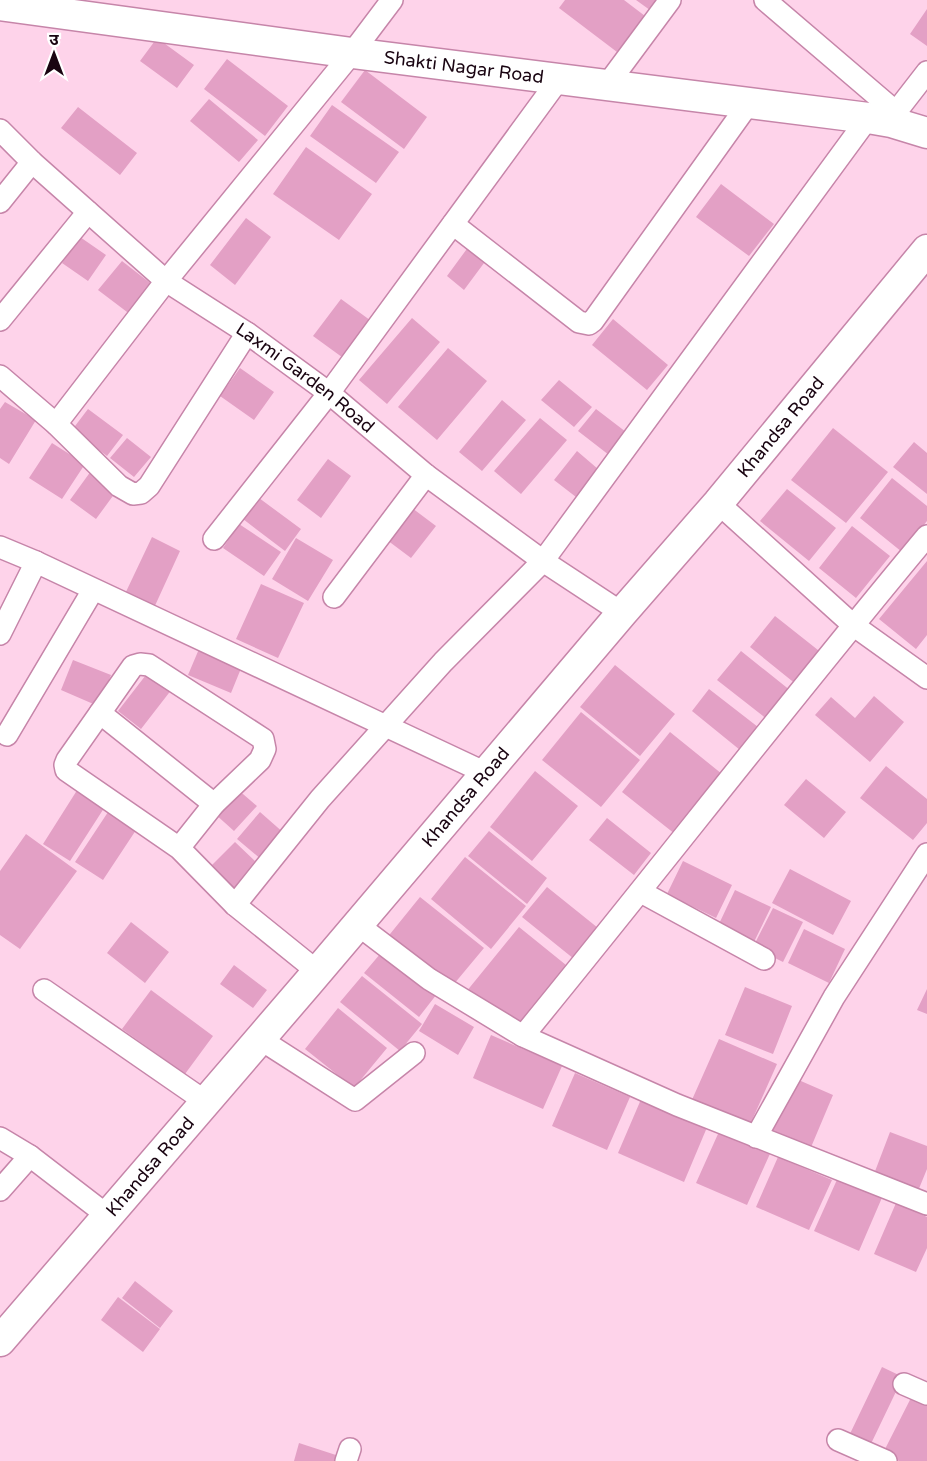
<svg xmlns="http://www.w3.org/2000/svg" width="927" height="1461" viewBox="0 0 927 1461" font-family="'Varela Round','Noto Sans Devanagari',sans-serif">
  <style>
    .building { fill: #e3a0c5 }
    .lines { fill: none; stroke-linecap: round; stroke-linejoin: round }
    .street-casing { stroke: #c685a9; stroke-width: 24 }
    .secondary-casing { stroke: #c685a9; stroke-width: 33 }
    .street { stroke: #fff; stroke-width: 21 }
    .secondary { stroke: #fff; stroke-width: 30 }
    .labels { text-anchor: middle; stroke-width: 6; stroke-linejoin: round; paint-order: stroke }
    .street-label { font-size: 18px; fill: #190411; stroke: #fff }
  </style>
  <rect width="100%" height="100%" fill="#fed3ea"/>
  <path class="building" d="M565 0H624L645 16 617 52 559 8Z
    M636 0H664L654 13Z
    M927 9V46L910 34Z
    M157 38 194 65 177 88 140 61Z
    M227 59 288 106 265 136 204 89Z
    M365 70 427 117 404 149 341 102Z
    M209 99 258 140 239 162 190 121Z
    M332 105 399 152 376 183 310 136Z
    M78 107 137 153 120 175 61 128Z
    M306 147 372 194 339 240 273 194Z
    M721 184 774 224 749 256 696 217Z
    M246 218 271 237 235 285 210 265Z
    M80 237 106 255 88 281 62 263Z
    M469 246 487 259 464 290 447 276Z
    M122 261 154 286 131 315 98 290Z
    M341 299 374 323 346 360 313 336Z
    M412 318 440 342 387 404 359 380Z
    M613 319 668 365 647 390 592 345Z
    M448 348 487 381 437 440 398 407Z
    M240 368 274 392 254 420 220 396Z
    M559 380 592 407 574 427 541 400Z
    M502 400 526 420 482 471 459 452Z
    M5 402 36 420 9 464 0 458V409Z
    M88 409 123 435 107 456 72 430Z
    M596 409 626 432 609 455 578 431Z
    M540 418 567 440 521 494 494 471Z
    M833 428 888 472 846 523 791 480Z
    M127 438 151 457 134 477 110 458Z
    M914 442 927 453V494L893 467Z
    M52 443 85 464 62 499 29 478Z
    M577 451 598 469 576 497 554 480Z
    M328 459 351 476 321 518 297 500Z
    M91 471 118 489 96 519 70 500Z
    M892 478 927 506V521L902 552 860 518Z
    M787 489 836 528 809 561 760 521Z
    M259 498 301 529 285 551 243 519Z
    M412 508 436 526 411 558 387 540Z
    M239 524 281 552 264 576 223 548Z
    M852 526 890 556 856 598 819 568Z
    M152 537 180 551 153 610 124 596Z
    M296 538 333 560 308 601 272 579Z
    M927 561V635L916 649 879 619Z
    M261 584 304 603 278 658 236 639Z
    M775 616 823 654 797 685 750 647Z
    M199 649 242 666 231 693 188 675Z
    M741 651 791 691 768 720 717 680Z
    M73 660 111 675 98 706 61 690Z
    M615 665 675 714 640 756 580 707Z
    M149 671 172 689 141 729 118 711Z
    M709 689 758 727 740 750 692 711Z
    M874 696 904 722 870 762 815 715 831 697 855 718Z
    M581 712 640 760 601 807 542 760Z
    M670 732 722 774 675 834 622 792Z
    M886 766 927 799V823L913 840 860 798Z
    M535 771 578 806 532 861 490 827Z
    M806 779 846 812 824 838 784 805Z
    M81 784 108 802 70 861 43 844Z
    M236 788 257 806 234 831 214 813Z
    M112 806 140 824 103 880 75 862Z
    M260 812 285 834 262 860 237 839Z
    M607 818 651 853 634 875 589 840Z
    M489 831 547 878 527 904 468 856Z
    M26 834 77 871 20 949 0 935V871Z
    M235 842 258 864 234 888 211 866Z
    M465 857 526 906 491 949 431 899Z
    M683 861 732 885 716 918 667 894Z
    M790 869 851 901 833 935 772 903Z
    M547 887 603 932 579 963 522 917Z
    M735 890 771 907 753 944 718 926Z
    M420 897 484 948 449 990 386 939Z
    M773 908 803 922 783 962 753 947Z
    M131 922 169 952 145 983 107 953Z
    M519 927 566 965 514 1030 466 992Z
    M804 929 845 949 829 983 788 963Z
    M386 947 440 990 419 1017 364 973Z
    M234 965 267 990 253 1008 220 984Z
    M362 976 422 1024 400 1051 340 1002Z
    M745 987 792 1006 773 1054 725 1035Z
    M927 989V1014L917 1010Z
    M151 990 213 1036 185 1074 122 1029Z
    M435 1004 474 1027 458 1055 419 1031Z
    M338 1008 387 1048 354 1088 305 1049Z
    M491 1035 562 1066 543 1109 473 1078Z
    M719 1039 777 1064 749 1127 691 1102Z
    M575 1073 630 1097 607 1150 552 1126Z
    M794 1078 833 1095 809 1152 770 1135Z
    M642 1097 708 1125 684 1182 618 1153Z
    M722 1125 773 1147 747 1205 696 1183Z
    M890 1132 927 1146V1169L918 1191 874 1174Z
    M778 1157 832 1180 809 1230 756 1207Z
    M840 1173 884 1193 859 1251 814 1231Z
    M896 1203 927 1217V1248L916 1272 874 1254Z
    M135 1281 173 1311 160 1328 122 1298Z
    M118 1297 160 1329 143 1352 101 1320Z
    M882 1367 903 1377 868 1450 847 1440Z
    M915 1390 927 1396V1461H899L883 1453Z
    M299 1443 339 1456 338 1461H294Z"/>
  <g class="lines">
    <g class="street-casing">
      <g id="street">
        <path d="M765 0 896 112 891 122"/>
        <path d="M607 85 670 0"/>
        <path d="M896 112 927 72"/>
        <path id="s1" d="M0 130 32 162 166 281 247 333 329 393 426 475 543 561 622 613"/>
        <path d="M0 202 32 162"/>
        <path d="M453 224 579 322 589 324 593 321 749 103"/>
        <path d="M0 320 88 212"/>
        <path d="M0 376 56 424 119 486 133 494 141 493 149 486 247 333"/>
        <path d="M56 424 166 281 352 53 392 0"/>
        <path d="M718 503 853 625 927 678"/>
        <path d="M214 539 329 393 559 79"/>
        <path d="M0 547 36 562 486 773"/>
        <path d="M334 597 426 475"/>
        <path d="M0 634 36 562"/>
        <path d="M100 713 214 804"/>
        <path d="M7 735 93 590"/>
        <path d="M179 848 214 804 260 760 265 749 263 739 149 665 140 664 133 666 67 760 65 765 66 770 179 848 235 905 318 972"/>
        <path d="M641 892 764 959"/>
        <path d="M235 905 320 799 443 662 543 561 868 118"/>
        <path d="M358 925 429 979 523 1036 677 1105 927 1204"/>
        <path d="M44 990 206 1102"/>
        <path d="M523 1036C659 870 790 700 927 536"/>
        <path d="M260 1039 355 1100 414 1053"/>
        <path d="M756 1137 834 997 927 854"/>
        <path d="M0 1138 30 1156 108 1216"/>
        <path d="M0 1190 30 1156"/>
        <path d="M904 1384 927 1394"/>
        <path d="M838 1440 886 1461"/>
        <path d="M346 1461 350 1449"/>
      </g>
    </g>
    <g class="secondary-casing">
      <g id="secondary">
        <path id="s2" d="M0 5 352 53 868 118 891 122 927 133"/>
        <path id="s3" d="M0 1341 308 983 622 613 718 503 927 250"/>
      </g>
    </g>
    <use href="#street" class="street"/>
    <use href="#secondary" class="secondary"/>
  </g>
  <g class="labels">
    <g class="street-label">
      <text dy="6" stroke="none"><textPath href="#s2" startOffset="468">Shakti Nagar Road</textPath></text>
      <text dy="6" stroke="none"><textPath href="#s1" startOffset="394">Laxmi Garden Road</textPath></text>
      <text dy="6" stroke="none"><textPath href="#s3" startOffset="1202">Khandsa Road</textPath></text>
      <text dy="6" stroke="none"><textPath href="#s3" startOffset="716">Khandsa Road</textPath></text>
      <text dy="6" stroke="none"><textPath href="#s3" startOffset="230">Khandsa Road</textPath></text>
    </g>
  </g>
  <g transform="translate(54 54)" stroke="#ffffff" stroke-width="4.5" paint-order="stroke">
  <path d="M0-4.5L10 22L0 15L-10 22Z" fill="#190411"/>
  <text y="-9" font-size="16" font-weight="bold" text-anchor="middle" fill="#190411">उ</text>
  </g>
</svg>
